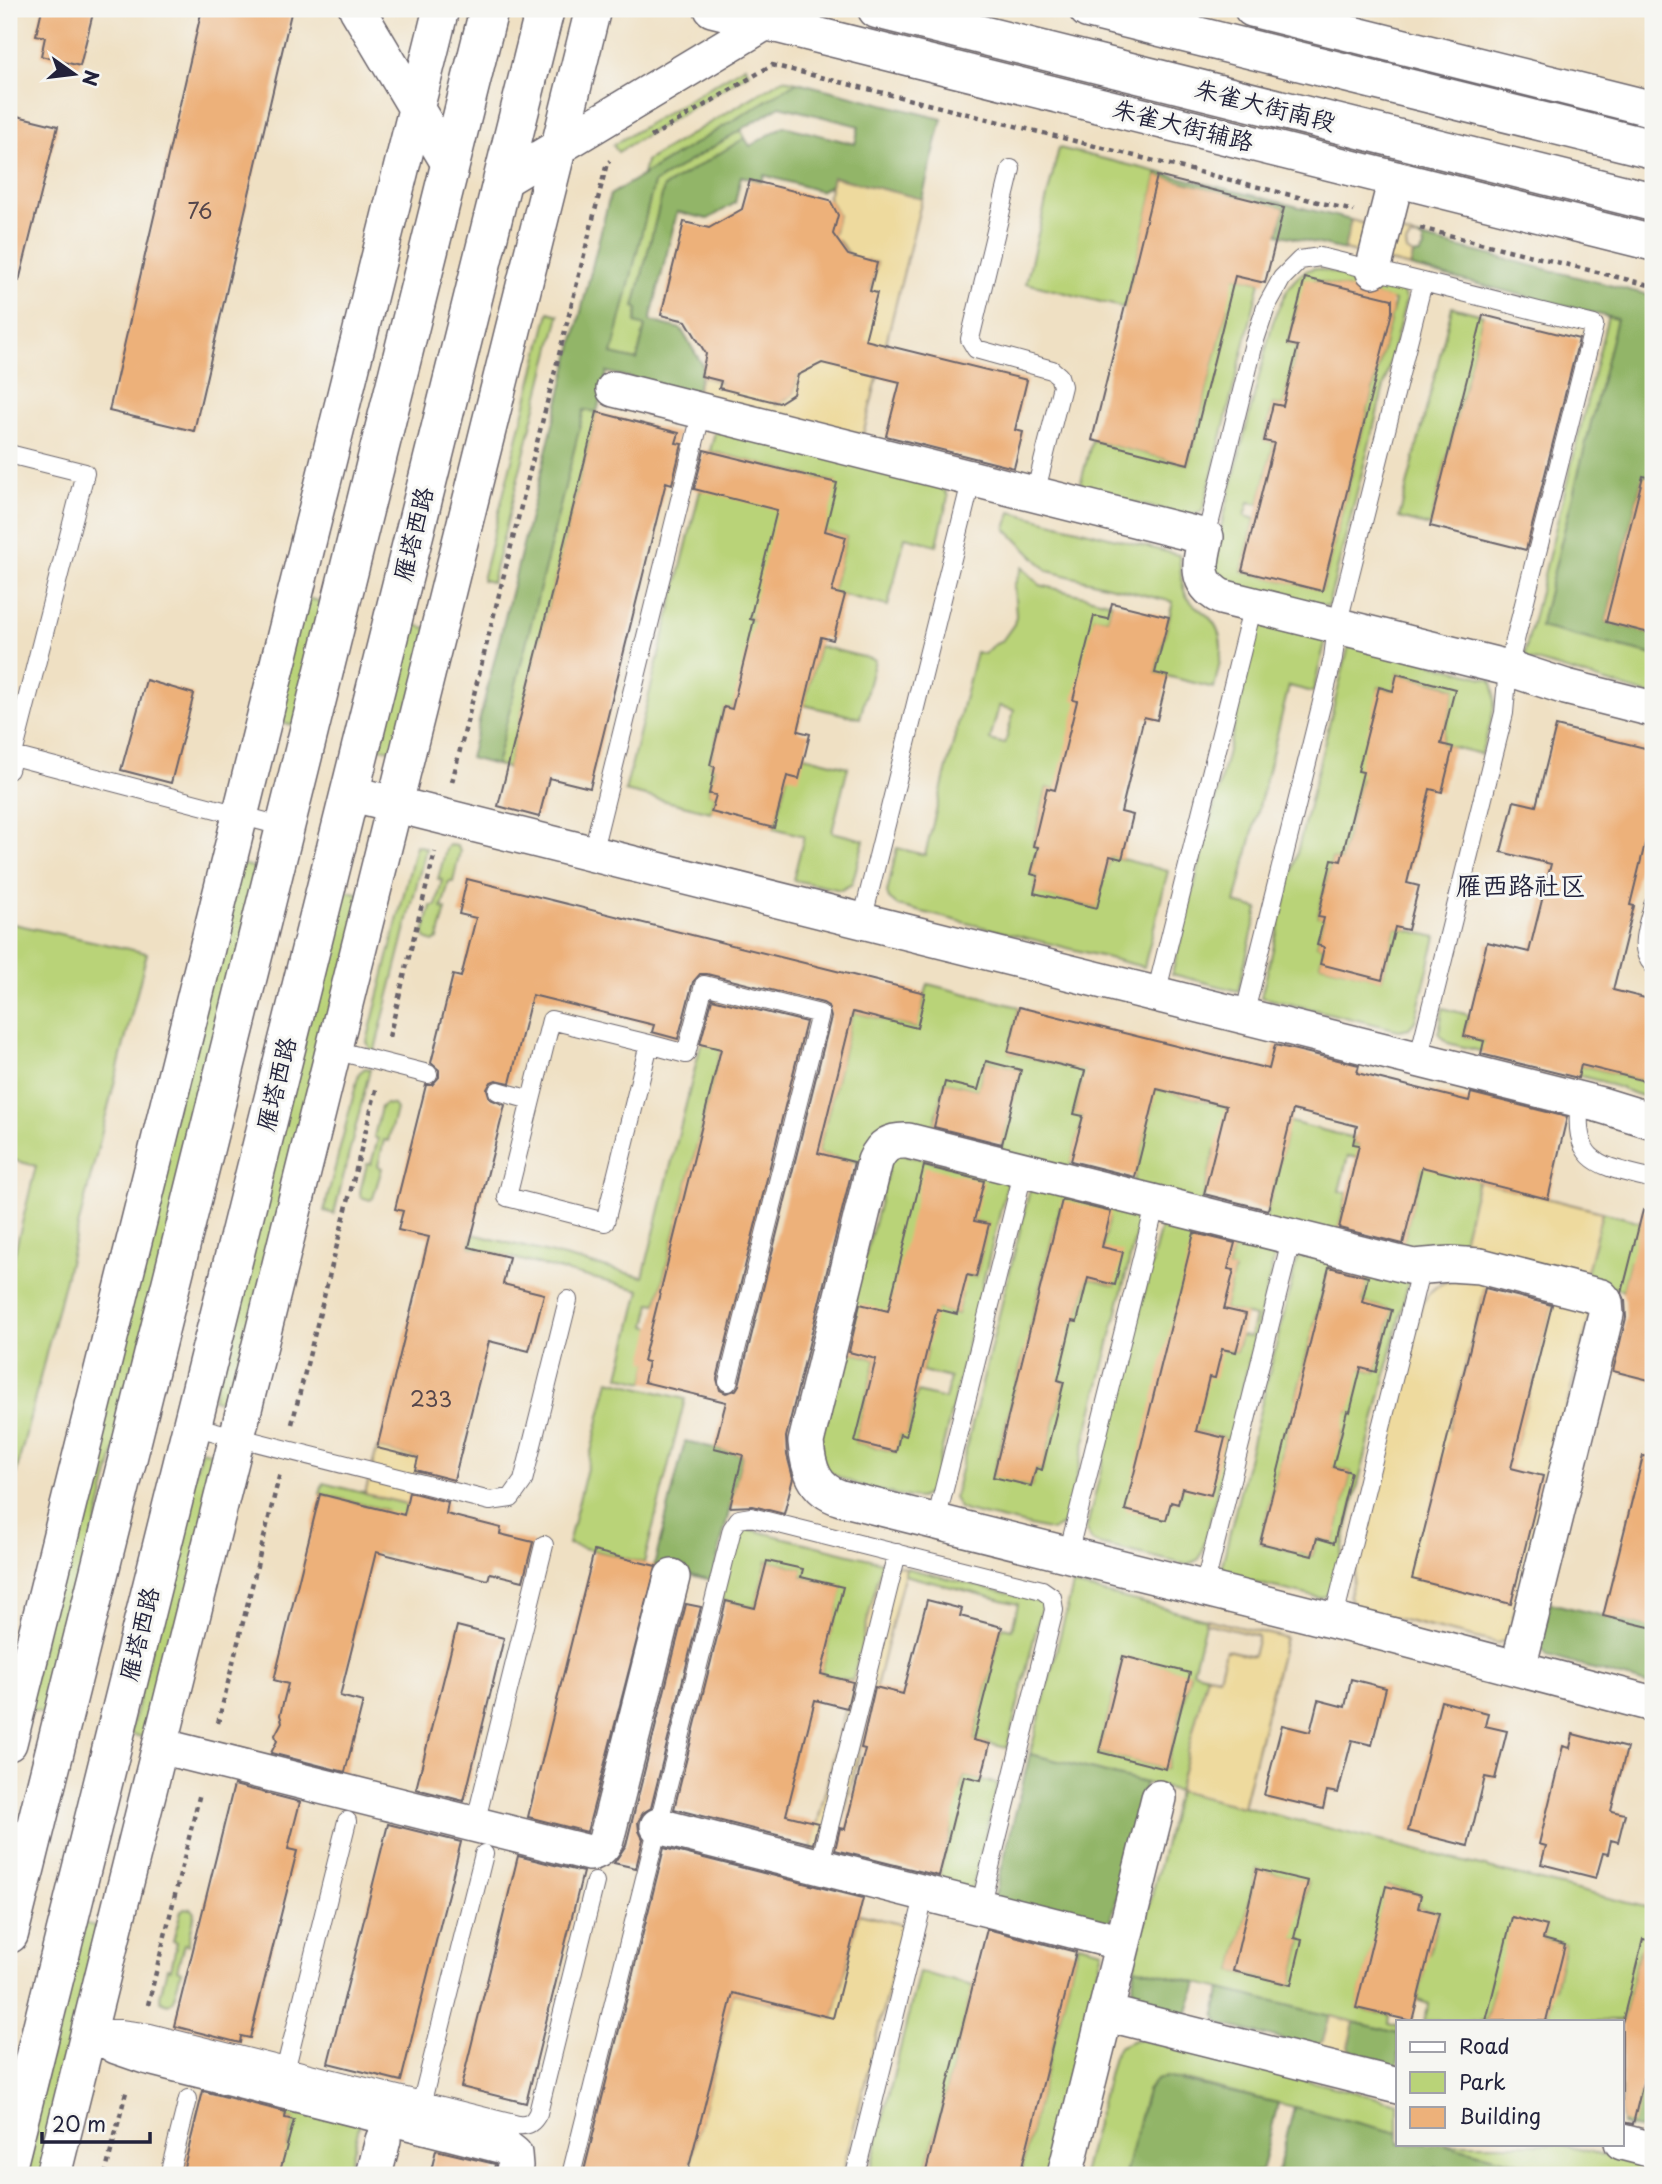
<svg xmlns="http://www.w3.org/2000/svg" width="1662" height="2184" viewBox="0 0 1662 2184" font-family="'Playpen Sans','LXGW WenKai TC',sans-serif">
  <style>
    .green { fill: #b9d378; stroke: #6e7a5a; stroke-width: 2; fill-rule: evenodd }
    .forest { fill: #92b568; stroke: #5a6c52; stroke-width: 2; fill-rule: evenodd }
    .sand { fill: #eeda9e; stroke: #887e6c; stroke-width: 2 }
    .building { fill: #edb17a }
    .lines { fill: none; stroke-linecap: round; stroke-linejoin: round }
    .lane-casing { stroke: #6a646b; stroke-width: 20 }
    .street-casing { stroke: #6a646b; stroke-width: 38 }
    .secondary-casing { stroke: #6a646b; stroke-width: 41 }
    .path { stroke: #6a646b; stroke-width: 4.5; stroke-dasharray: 5 5; stroke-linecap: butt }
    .lane { stroke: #fff; stroke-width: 18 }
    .street { stroke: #fff; stroke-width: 35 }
    .secondary { stroke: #fff; stroke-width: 38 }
    .labels { text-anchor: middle; stroke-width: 6; stroke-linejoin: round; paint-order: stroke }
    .number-label { font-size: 21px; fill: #55464b }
    .street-label { font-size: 24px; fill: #22223b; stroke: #f6f6f2 }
    .neighbourhood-label { font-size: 26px; fill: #22223b; stroke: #f6f6f2 }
  </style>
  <rect width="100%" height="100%" fill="#f6f6f2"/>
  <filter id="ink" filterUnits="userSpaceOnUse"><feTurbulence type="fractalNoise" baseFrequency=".0143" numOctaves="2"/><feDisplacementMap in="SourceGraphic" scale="14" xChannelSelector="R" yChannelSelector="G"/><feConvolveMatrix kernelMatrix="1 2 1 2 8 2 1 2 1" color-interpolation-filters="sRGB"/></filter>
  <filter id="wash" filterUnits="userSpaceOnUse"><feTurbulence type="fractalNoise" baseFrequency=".00686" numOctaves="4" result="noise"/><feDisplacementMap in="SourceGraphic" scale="28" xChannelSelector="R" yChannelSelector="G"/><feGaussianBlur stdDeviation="1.57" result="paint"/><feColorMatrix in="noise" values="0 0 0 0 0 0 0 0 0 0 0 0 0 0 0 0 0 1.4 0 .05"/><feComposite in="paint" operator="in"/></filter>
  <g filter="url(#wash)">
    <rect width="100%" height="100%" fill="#efe0c3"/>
    <path class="green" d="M745 66 749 73 618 152 613 145Z
      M783 79 797 82 643 175 646 161Z
      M741 130 745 138 664 187 634 307 639 308 645 326 637 360 611 354 654 183Z
      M1059 148 1158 172 1125 308 1026 283Z
      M1315 268 1393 287 1402 291 1406 300 1328 606 1224 585 1213 575 1218 539 1272 325C1279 305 1291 272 1315 268ZM1315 280 1395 301 1322 590 1242 571 1255 519 1245 516 1249 502 1259 504 1274 443 1264 440 1273 404 1283 406 1298 346 1288 344 1297 308Z
      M1221 272 1260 282 1204 506 1201 512 1188 516 1079 489 1092 440 1188 464 1227 308Z
      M1452 307 1483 315 1430 526 1399 518Z
      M549 312 559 315 492 582 482 580Z
      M1608 316 1617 319 1540 627 1653 655V696L1526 658 1525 652Z
      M584 409 597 412 508 768 496 765Z
      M716 428 944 488 948 497 937 545 905 537 888 606 832 592 846 537 789 522 750 619 764 622 732 709 724 708 710 765 715 767 709 793 716 795 711 812 625 791 700 491 836 483 710 451Z
      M1011 512 1179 555C1181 568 1180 581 1185 593 1190 604 1199 608 1208 616 1229 636 1220 663 1214 688L1155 673 1173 602 1048 571 1006 529Z
      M1022 567 1040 585 1112 603 1108 619 1094 617 1087 703 1055 790 1047 788 1033 845 1038 847 1031 874 1038 876 1034 892 1096 908 1110 856 1168 871 1144 967 898 906 889 899 887 893 897 848 925 855 976 652 984 654 992 646 1002 641 1014 624 1016 616 1014 586ZM999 706 1014 710 1005 744 990 740Z
      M303 597 326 603 295 726 272 721Z
      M1261 619 1327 635 1313 692 1289 686 1235 903 1258 909 1238 991 1172 974Z
      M407 623 430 629 399 752 376 747Z
      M1350 641 1491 680C1501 701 1487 733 1481 754L1441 744 1455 688 1398 674 1393 691 1379 687 1372 774 1361 779 1341 861 1332 859 1318 916 1324 918 1317 945 1324 947 1320 964 1382 979 1395 927 1436 937 1415 1021 1409 1028 1399 1030 1261 997Z
      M819 646 875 660 860 718 804 705Z
      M804 756 848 767 832 832 864 840 852 884 841 890 793 880 804 836 774 828 787 776Z
      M416 845 426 848 375 1050 370 1049 367 1042Z
      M449 845 457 846 460 851 453 882H449L442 908 446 909 438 939 433 942 426 939 424 934 431 906H436L442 880 438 879 446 849Z
      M237 863 260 869 49 1714 26 1709Z
      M341 889 364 895 237 1405 213 1399Z
      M9 923 147 953 9 1501V1276L36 1166 9 1159Z
      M928 984 1019 1007 1009 1052 1354 1138 1353 1144 1452 1168 1478 1181 1460 1253 1400 1255 1421 1170 1348 1156 1339 1191 1347 1193 1336 1239 1265 1221 1286 1136 1215 1149 1201 1206 1132 1188 1153 1103 1081 1085 1074 1113 1083 1116 1069 1172 999 1155 1020 1070 986 1061 978 1090 945 1082 931 1138 864 1164 818 1153 853 1012 916 1028Z
      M713 996 738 1002 733 1022 720 1054 657 1304 651 1303 646 1326 657 1329 644 1382 619 1376 640 1290 469 1247 473 1234 643 1277Z
      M1443 1008 1469 1015 1464 1036 1653 1083V1100L1600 1081 1448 1043 1439 1033Z
      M365 1068 370 1069 334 1214 324 1211 359 1073Z
      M385 1104 393 1105 396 1109 388 1141 384 1140 378 1166 382 1168 373 1198 370 1200 361 1197 360 1192 367 1164H371L378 1139 374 1137 381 1107Z
      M893 1152 1005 1178 1007 1184 933 1486 931 1492 920 1498C901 1498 829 1481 822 1463 819 1455 819 1443 818 1435ZM974 1221 988 1224 976 1277 949 1271 962 1293 957 1314 892 1297ZM866 1306 927 1348 922 1371 950 1378 945 1399 917 1392 906 1435 900 1434 895 1452 855 1442 876 1359 853 1353Z
      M1033 1188 1137 1211 1140 1217 1066 1519 1063 1525 1052 1531 966 1511 960 1508 954 1498 1029 1193ZM1060 1207 1109 1219 1102 1247 1115 1285 1088 1278 1077 1322 1070 1321 1065 1340 1029 1331ZM1024 1352 1058 1380 1064 1382 1042 1470 1036 1468 1031 1486 993 1476Z
      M1602 1212 1653 1225V1267L1630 1262 1623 1290 1585 1280Z
      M1165 1221 1274 1245 1276 1251 1202 1553 1199 1559 1188 1565 1098 1544 1092 1541 1086 1531 1161 1226ZM1193 1240 1233 1250 1228 1269 1234 1271 1224 1309 1255 1317 1250 1337 1241 1336 1236 1352 1222 1349ZM1196 1431 1225 1438 1182 1488 1178 1503 1171 1502Z
      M1301 1255 1406 1278 1408 1284 1333 1586 1326 1596 1320 1598 1235 1578 1228 1575 1222 1565 1297 1260ZM1327 1274 1366 1283 1362 1302 1392 1310 1376 1372 1351 1366 1350 1412 1296 1398ZM1291 1419 1342 1431 1338 1447 1331 1446 1326 1465 1351 1472 1334 1542 1317 1538 1312 1556 1260 1543Z
      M609 1380 685 1399 644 1563 568 1544Z
      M201 1450 224 1456 153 1740 130 1734Z
      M323 1483 407 1504 394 1556 376 1552 386 1510 320 1494Z
      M740 1527 882 1562 853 1681 821 1674 842 1587 801 1577 802 1569 767 1561 755 1608 721 1600Z
      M906 1568 1043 1602 1007 1748 973 1740 1002 1627 1012 1629 1018 1604 904 1575Z
      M1073 1585 1206 1619 1193 1671 1207 1675 1179 1791 1653 1909V1952L1640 1950 1622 2023V2021H1546L1551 2001 1529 1995 1532 1982 1555 1988 1565 1945 1543 1939 1546 1926 1494 1989 1486 2021H1424L1429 2004 1417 2000 1424 1971 1403 1966 1407 1949 1429 1954 1439 1913 1418 1908 1420 1894 1387 1886 1357 2008 1390 2016 1389 2024 1398 2026V2033L1134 1967 1178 1791 1030 1754ZM1123 1657 1190 1674 1166 1769 1099 1752ZM1257 1869 1308 1882 1301 1912 1281 1935 1302 1941 1291 1985 1233 1971Z
      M964 1776 998 1784 971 1893 937 1884 950 1833 954 1789 961 1790Z
      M184 1908 192 1909 195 1913 188 1945 184 1944 177 1970 181 1972 173 2001 168 2004 161 2001 160 1997 167 1968 171 1969 177 1942 173 1941 181 1911Z
      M83 1923 106 1929 44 2175H20Z
      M1078 1944 1103 1950 1047 2175H1020Z
      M919 1972 973 1986 925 2175H869Z
      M1134 2040H1144L1398 2103V2133L1182 2079 1161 2078 1149 2088 1144 2101 1125 2175H1083L1113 2056 1119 2047Z
      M288 2104 360 2122 347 2175H279L280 2171 259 2142 287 2148 294 2120 285 2118Z
      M1442 2144H1559L1653 2167V2175H1568Z"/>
    <path class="forest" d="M797 82 942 119 922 199 834 177 831 185 820 191 764 175 762 181 741 176 735 203 708 219 677 212 650 321 681 329 703 366 696 394 607 372 597 412 584 410 496 765 470 758 610 195ZM780 106 859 126 855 144 784 126 750 146 745 138 664 187 634 307 638 309 635 323 645 326 637 360 612 354 654 183Z
      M1158 172 1351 220 1344 250 1278 234 1284 208 1157 176Z
      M1417 237 1653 296V481L1642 480 1606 622 1653 634V655L1540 627 1617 319 1410 267 1413 255 1420 254 1424 248 1423 241Z
      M685 1441 743 1455 712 1580 654 1566Z
      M1550 1603 1653 1628V1686L1547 1656 1541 1647Z
      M1030 1754 1145 1783 1109 1927 994 1899Z
      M1134 1967 1197 1983 1188 2012 1182 2014 1143 2003 1133 1990Z
      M1221 1989 1330 2016 1323 2041 1321 2045 1313 2047 1220 2024 1215 2014Z
      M1354 2022 1398 2033V2069L1353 2057 1348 2047Z
      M1166 2077 1278 2103 1261 2172 1240 2175H1125L1147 2091 1156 2080Z
      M1622 2089 1653 2097V2132L1622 2124Z
      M1294 2107 1398 2133V2144H1442L1568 2175H1463L1435 2168 1432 2175H1277Z"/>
    <path class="sand" d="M833 177 922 199 863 435 696 394 701 376 772 399 776 405 793 394 799 370 870 291 877 263 866 260 858 265 838 240 832 239 838 215 828 197Z
      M1351 220 1417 237 1410 238 1406 244 1407 251 1413 255 1410 267 1344 250Z
      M1478 1181 1602 1212 1585 1280 1460 1253Z
      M1487 1279 1449 1431 1516 1447 1554 1296 1591 1311 1507 1640 1497 1643 1361 1610 1353 1605 1349 1596 1422 1304C1438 1274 1457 1281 1487 1279Z
      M377 1448 423 1459 411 1505 365 1494Z
      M882 1562 906 1568 833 1858 810 1853Z
      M1206 1619 1285 1638 1243 1807 1178 1791 1207 1675 1219 1677 1226 1650 1253 1656 1258 1636 1205 1623Z
      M859 1914 904 1925 842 2175H687L733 1993 833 2018Z
      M1330 2016 1354 2022 1348 2047 1352 2057 1315 2047 1323 2041Z"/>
    <g id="blocks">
      <path class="building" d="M42 9H94L80 66 41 56 45 37 36 35Z
        M202 9H274L291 13 194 431 109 411Z
        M9 114 58 126 19 281 9 280Z
        M1157 176 1284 208 1265 283 1235 276 1188 464 1092 440Z
        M750 180 830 200 838 215 833 234 848 255 877 263 870 291 877 293 865 340 1027 380 1015 430 1023 432 1014 468 886 436 900 382 822 363 798 375 793 394 779 403 719 388 721 381 701 376 706 354 686 321 661 315 684 222 709 228 742 209Z
        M1305 278 1392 299V312L1322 591 1242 571 1274 443 1264 441 1273 404 1283 406 1298 346 1288 344Z
        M1483 315 1579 339 1526 550 1430 526Z
        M597 412 679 433 676 443 682 444 672 484 666 482 590 788 549 778 539 817 498 806Z
        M704 450 837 483 825 531 846 537 832 592 845 595 833 640 821 637 798 731 810 734 799 779 787 776 774 828 711 812 716 795 709 794 715 767 710 765 724 707 732 709 754 620 750 619 777 510 694 489Z
        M1643 476 1653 478V634L1606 622Z
        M1112 603 1169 617 1155 673 1168 676 1157 720 1144 717 1121 812 1133 815 1122 859 1110 856 1097 908 1034 893 1038 876 1031 874 1038 847 1033 846 1047 788 1055 790 1077 701 1073 700 1094 616 1108 619Z
        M1397 674 1455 689 1441 744 1453 747 1442 792 1430 789 1407 883 1419 886 1408 930 1395 927 1382 980 1320 964 1324 947 1317 945 1324 918 1318 917 1332 859 1341 861 1363 772 1358 771 1379 687 1393 691Z
        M146 680 194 694 171 783 121 770Z
        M1556 726 1653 750V811L1630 905 1634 906 1613 990 1653 1000V1083L1581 1065 1578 1078 1481 1054 1484 1041 1464 1036 1487 942 1529 952 1551 864 1501 852 1514 801 1536 806Z
        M467 879 925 993 917 1028 853 1012 818 1153 854 1162 786 1437 787 1455 793 1478 784 1514 753 1506 730 1507 743 1455 714 1448 726 1402 644 1382 648 1362 643 1361 721 1049 700 1044 712 999 806 1022 717 1379 720 1390 726 1393 736 1390 739 1385 831 1017 828 1006 823 1003 707 974H700L693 982 678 1039 652 1032 654 1025 532 995 510 1083 496 1080 491 1082 487 1089 490 1099 505 1105 469 1247 509 1257 503 1284 544 1294 529 1351 489 1341 454 1480 415 1470 418 1458 377 1448 429 1237 398 1230 403 1211 395 1209 426 1085H432L439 1077V1070L431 1063 453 975 461 977 476 918 459 914Z
        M1019 1007 1269 1069 1275 1045 1359 1065 1357 1073 1469 1101 1471 1093 1567 1117 1548 1199 1422 1167 1403 1244 1339 1228 1359 1145 1353 1144 1357 1126 1293 1110 1268 1210 1204 1194 1226 1106 1157 1089 1135 1177 1071 1161 1083 1116 1074 1114 1085 1071 1008 1052Z
        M986 1061 1021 1070 1002 1144 934 1127 945 1082 978 1090Z
        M924 1166 984 1181 974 1221 989 1224 976 1277 967 1275 957 1314 937 1309 906 1436 900 1434 896 1452 855 1442 876 1359 849 1352 860 1304 888 1311Z
        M1062 1200 1111 1212 1102 1247 1123 1252 1115 1285 1088 1278 1077 1322 1072 1321 1058 1380 1064 1382 1042 1470 1036 1468 1031 1486 993 1477Z
        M1643 1210 1653 1212V1381L1613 1371 1626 1318 1625 1300 1622 1293Z
        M1194 1233 1235 1243 1228 1269 1234 1270 1224 1309 1246 1314 1236 1352 1222 1349 1215 1378 1209 1377 1196 1431 1225 1438 1211 1495 1182 1488 1178 1504 1171 1502 1166 1520 1125 1510Z
        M1329 1267 1368 1277 1362 1302 1392 1310 1376 1372 1361 1368 1350 1412 1347 1411 1333 1467 1351 1472 1334 1543 1317 1538 1312 1556 1260 1543Z
        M1485 1288 1552 1305 1511 1468 1543 1476 1511 1604 1412 1579Z
        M1643 1456 1653 1457V1628L1603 1616Z
        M409 1492 448 1502 446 1514 501 1528 500 1534 533 1542 523 1581 490 1573 488 1580 376 1552 340 1696 363 1702 345 1772 271 1753 277 1741 275 1735 282 1722 280 1715 288 1684 274 1680 320 1494 404 1515Z
        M594 1551 656 1566 587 1832 528 1817Z
        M767 1561 803 1569 801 1577 843 1587 821 1674 853 1682 847 1708 815 1700 786 1815 818 1823 813 1844 674 1809 726 1601 755 1608Z
        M927 1600 962 1609 960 1616 1002 1627 973 1740 990 1744 981 1780 964 1776 939 1876 835 1850 840 1828 845 1829 865 1749 861 1748 875 1687 903 1694Z
        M686 1604 701 1607 651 1808 643 1813 638 1822 639 1831 643 1839 636 1868 614 1863 626 1845Z
        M457 1626 504 1638 464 1801 416 1789Z
        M1123 1656 1190 1673 1166 1769 1099 1752Z
        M1351 1679 1386 1688 1372 1745 1352 1740 1338 1793 1327 1791 1323 1809 1264 1795 1282 1725 1310 1732 1318 1700 1345 1707Z
        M1441 1701 1488 1713 1485 1726 1507 1731 1495 1779 1485 1777 1468 1846 1408 1831Z
        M1573 1734 1627 1748 1611 1811 1625 1814 1618 1842 1611 1840 1608 1854 1603 1853 1596 1878 1541 1864 1546 1846 1539 1844 1563 1746 1570 1748Z
        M234 1785 300 1802 288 1849 297 1851 257 2010 250 2038 241 2036 240 2043 174 2026Z
        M388 1824 461 1842 401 2081 328 2063Z
        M664 1848 863 1898 833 2018 733 1993 687 2175H583Z
        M518 1856 583 1872 526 2103 461 2087Z
        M1257 1869 1308 1881 1294 1938 1302 1940 1291 1985 1233 1971Z
        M1386 1886 1421 1895 1418 1908 1439 1913 1412 2021 1356 2008Z
        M1512 1917 1547 1926 1543 1939 1565 1945 1546 2021H1486Z
        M987 1929 1076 1952 1020 2175H925Z
        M1643 1939 1653 1941V2068L1647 2066 1633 2124 1622 2122V2023Z
        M203 2091 286 2112 285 2118 294 2120 279 2175H182Z
        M436 2150 495 2164 493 2175H430Z"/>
    </g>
  </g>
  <g filter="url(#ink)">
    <use href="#blocks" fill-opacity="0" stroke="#6a646b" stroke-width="2"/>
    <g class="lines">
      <g class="lane-casing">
        <path id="lane" d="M1011 169 970 339 976 349 1052 370 1059 376 1062 386 1035 494
          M9 454 85 473 9 770
          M1206 537 1254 343 1266 307 1282 278 1300 260 1320 257 1423 282
          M13 756 285 827
          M592 854 702 411
          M1653 905C1648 926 1637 948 1653 965
          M862 921 972 478
          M1156 994 1253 605
          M1244 1016 1333 658 1337 626 1423 282 1594 325 1508 668 1504 713 1418 1060
          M334 1050 428 1074
          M498 1091 531 1100 507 1197 605 1222 649 1044 686 1054 704 985 820 1014 728 1382
          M531 1100 551 1020 649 1044
          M1580 1100C1572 1165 1599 1165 1653 1179
          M192 1426 490 1501 511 1498 523 1481 568 1300
          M936 1521 1024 1169
          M1068 1554 1156 1202
          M1204 1588 1292 1236
          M1333 1621 1421 1267
          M475 1824 544 1545
          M819 1867 897 1553
          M100 2029H120L150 2033 518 2125C528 2126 533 2123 538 2113L595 1882
          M286 2067 347 1821
          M422 2101 484 1854
          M169 2175 188 2099
          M571 2175 732 1529 739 1519 751 1517 1042 1590 1052 1597 1054 1610 980 1907
          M855 2175 925 1893"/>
      </g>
      <g class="street-casing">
        <path id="street" d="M357 9 450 165
          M712 9 1653 243
          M1252 9 1653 109
          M502 181 778 15
          M1373 270 1396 179
          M614 389 1206 537C1200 563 1194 582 1221 597L1508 668 1566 687 1653 709
          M349 793 1601 1105 1653 1121
          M1518 1668 1606 1314 1605 1302 1601 1297 1480 1266 1450 1264 1413 1267 908 1141C891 1140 882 1145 875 1161L806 1442C808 1468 814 1490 841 1498L1379 1632 1653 1704
          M9 1743 441 9
          M160 1746 589 1853C598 1852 602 1848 606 1840L672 1577
          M658 1826 1123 1943
          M1106 2013 1398 2086
          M89 2030 116 2046 145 2056 504 2146 514 2154 515 2166 513 2175
          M1622 2142 1653 2150
          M53 2175 593 9
          M374 2175 383 2140
          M1065 2175 1159 1798"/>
      </g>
      <g class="secondary-casing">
        <path id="secondary" d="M877 9 1653 202
          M1088 9 1653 149
          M9 1934 489 9
          M9 2160 545 9"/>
      </g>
      <path class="path" d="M651 137 772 65 1354 211
        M1420 228 1653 286
        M452 782 607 163 610 161
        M389 1037 435 852
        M292 1424 377 1086
        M218 1723 280 1473
        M148 2005 200 1793
        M105 2175 127 2088"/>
      <use href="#lane" class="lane"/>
      <use href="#street" class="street"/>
      <use href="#secondary" class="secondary"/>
    </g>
  </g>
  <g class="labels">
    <g class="number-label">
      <text x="200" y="219">76</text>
      <text x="431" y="1407">233</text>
    </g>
    <g class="street-label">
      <text transform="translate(1265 106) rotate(14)" y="8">朱雀大街南段</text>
      <text transform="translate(1183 126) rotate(14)" y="8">朱雀大街辅路</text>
      <text transform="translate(414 534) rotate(-76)" y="8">雁塔西路</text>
      <text transform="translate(277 1084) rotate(-76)" y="8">雁塔西路</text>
      <text transform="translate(140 1634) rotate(-76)" y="8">雁塔西路</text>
    </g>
    <g class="neighbourhood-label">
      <text x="1521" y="895">雁西路社区</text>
    </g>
  </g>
  <rect width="1662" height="2184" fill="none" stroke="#f6f6f2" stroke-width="35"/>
  <rect x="1396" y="2020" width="228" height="126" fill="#f6f6f2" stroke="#a1a1a9" stroke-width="2"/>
  <rect x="1410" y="2042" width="35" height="10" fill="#ffffff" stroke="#a1a1a9" stroke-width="2"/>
  <text x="1459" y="2054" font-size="21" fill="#22223b">Road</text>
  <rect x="1410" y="2072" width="35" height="21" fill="#b9d378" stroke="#a1a1a9" stroke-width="2"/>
  <text x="1459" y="2090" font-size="21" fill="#22223b">Park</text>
  <rect x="1410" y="2107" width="35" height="21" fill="#edb17a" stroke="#a1a1a9" stroke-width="2"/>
  <text x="1459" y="2124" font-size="21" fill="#22223b">Building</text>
  <g transform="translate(74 74) rotate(104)" stroke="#f6f6f2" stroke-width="5" paint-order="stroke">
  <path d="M0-5L12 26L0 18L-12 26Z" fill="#22223b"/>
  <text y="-10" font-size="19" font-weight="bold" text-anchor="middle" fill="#22223b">N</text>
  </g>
  <path d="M42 2132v10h108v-10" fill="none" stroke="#22223b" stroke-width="3.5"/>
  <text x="52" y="2132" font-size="21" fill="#22223b" stroke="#f6f6f2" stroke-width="5" paint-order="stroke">20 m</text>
</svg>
